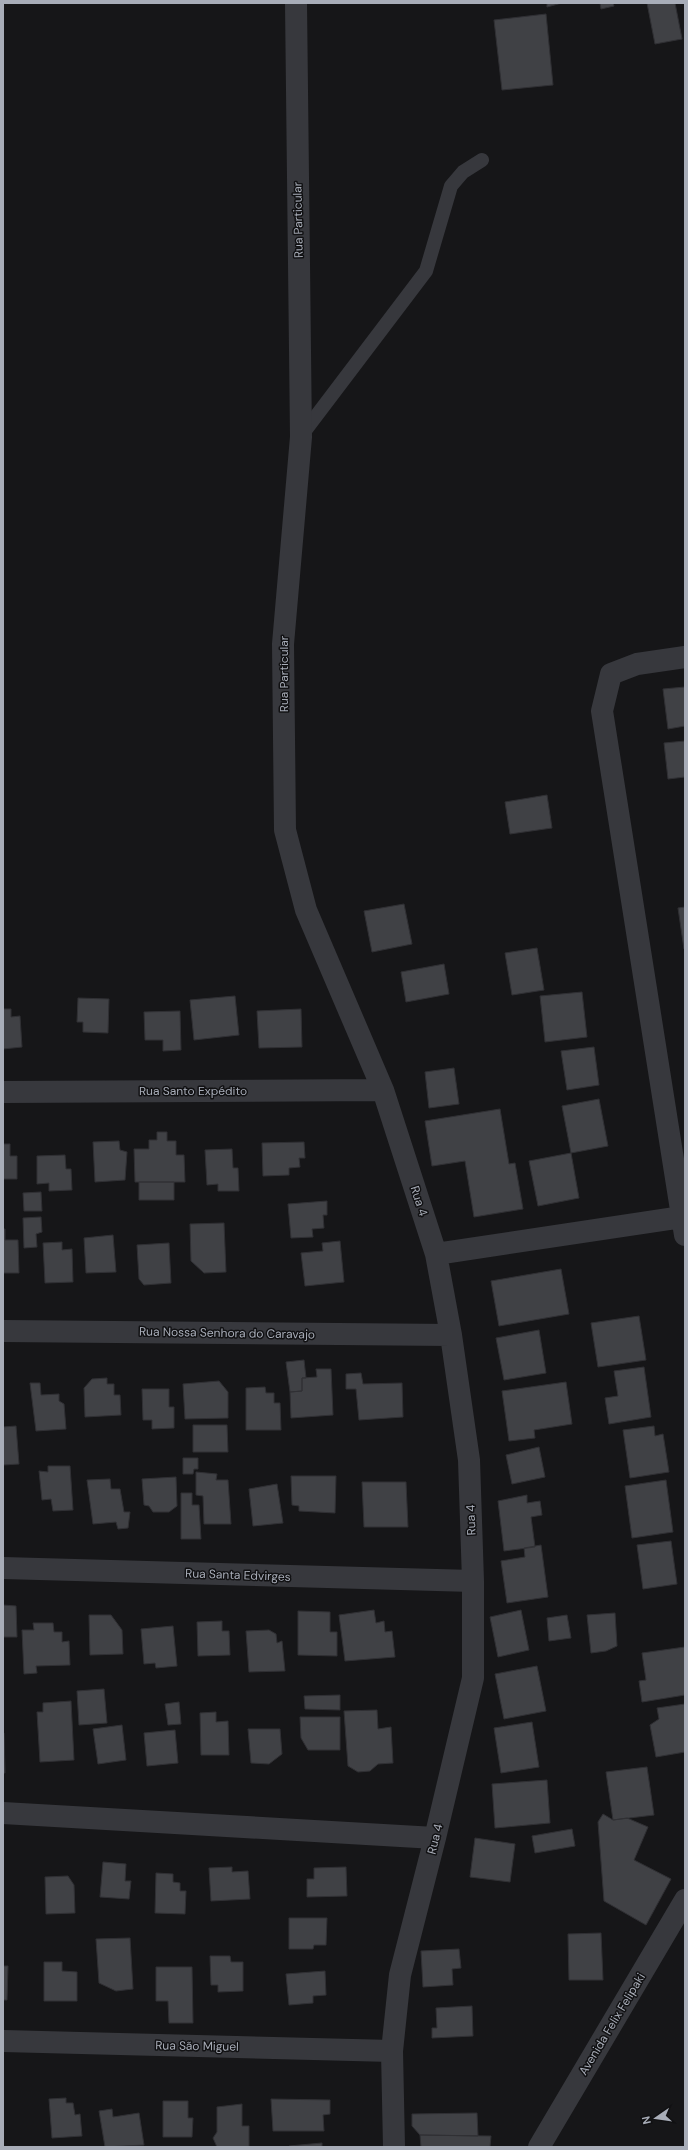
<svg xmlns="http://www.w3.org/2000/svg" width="688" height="2150" viewBox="0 0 688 2150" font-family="'DM Sans',sans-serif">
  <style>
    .building { fill: #404145; stroke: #303034 }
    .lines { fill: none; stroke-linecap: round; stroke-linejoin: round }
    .lane { stroke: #37383d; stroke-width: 14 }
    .street { stroke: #37383d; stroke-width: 22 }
    .labels { text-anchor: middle; stroke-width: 3; stroke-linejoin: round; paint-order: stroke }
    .street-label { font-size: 12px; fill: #a8adb8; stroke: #111113 }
  </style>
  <rect width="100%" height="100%" fill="#161618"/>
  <path class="building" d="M547 3H562L547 7Z
    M600 3H613L614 6 601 9Z
    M647 3H675L682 39 655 44Z
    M546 14 553 85 502 90 494 20Z
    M685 687V726L668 729 663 689Z
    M685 741V777L668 779 664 743Z
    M547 795 552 828 510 834 505 802Z
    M404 904 412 944 372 952 364 911Z
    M685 907V949H684L678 908Z
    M537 948 544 990 512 995 505 953Z
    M444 964 449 994 406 1002 401 972Z
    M582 992 587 1037 545 1042 540 996Z
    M235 996 239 1035 194 1040 190 1000Z
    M78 998 109 999 108 1033 83 1032V1022H77Z
    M3 1009H11V1017L20 1016 22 1047 3 1049Z
    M301 1009 302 1047 259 1048 257 1011Z
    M180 1011 181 1050 163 1051V1040H145L144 1012Z
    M594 1047 599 1085 567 1090 561 1051Z
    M454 1068 459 1104 429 1108 425 1072Z
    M599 1099 608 1146 571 1153 562 1106Z
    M500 1109 509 1164 515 1163 523 1209 474 1217 465 1161 432 1166 425 1121Z
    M157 1132H167V1141H176V1155H184L185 1182H135L134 1149H149V1140H157Z
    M119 1141 120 1150 127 1152 125 1180 95 1182 93 1142Z
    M304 1142 305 1158H299L300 1167 289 1168V1175L263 1176 262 1143Z
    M3 1144H10V1156H17V1179H3Z
    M232 1149 233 1168H238L239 1191H218V1184L207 1185 205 1150Z
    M571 1153 579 1198 538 1206 529 1161Z
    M65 1155 66 1169H71L72 1190 49 1191V1183L37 1184V1156Z
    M139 1182H174V1200H139Z
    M41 1192 42 1211H24L23 1193Z
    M327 1201V1215H323L324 1228 312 1229 313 1237 291 1238 288 1204Z
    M41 1217 42 1232 36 1234 37 1247 24 1248 23 1218Z
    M224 1223 226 1272 204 1273 191 1261 190 1224Z
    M3 1229H5V1240H18L19 1273H3Z
    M113 1235 116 1272 86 1273 84 1238Z
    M340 1241 344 1282 305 1286 301 1253 323 1251 322 1243Z
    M62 1242V1250L72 1249 73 1282 45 1283 43 1243Z
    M169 1243 171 1283 144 1285 139 1279 137 1245Z
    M561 1269 569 1314 499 1326 491 1281Z
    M639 1316 646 1360 598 1367 591 1323Z
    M539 1330 546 1373 504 1380 496 1338Z
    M304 1360 306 1378H302V1391L290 1392 286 1362Z
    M644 1367 651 1417 609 1424 605 1398 618 1396 614 1371Z
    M316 1369H331L333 1415 291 1418 290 1392 302 1391V1378L317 1377Z
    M361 1373 363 1384 402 1383 403 1417 359 1420 356 1389H346V1374Z
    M107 1378V1384H114V1395H120L121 1415 85 1417 84 1388 92 1379Z
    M219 1381 228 1392V1418L185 1419 183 1384Z
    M566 1382 572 1424 534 1430 535 1438 509 1441 502 1391Z
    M30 1383H40L41 1395 59 1394V1401L64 1404 66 1429 36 1431Z
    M265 1387 266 1393H274V1403H280L281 1430H246V1388Z
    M142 1389H169V1407H174V1428L152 1429V1420H143Z
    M193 1425H227L228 1452H193Z
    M16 1426 19 1464 3 1465V1427Z
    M654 1426 655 1436 663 1434 669 1472 630 1478 623 1430Z
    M539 1447 545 1477 512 1484 506 1455Z
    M183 1458H198V1469H194L193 1474H183Z
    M48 1466H70L73 1510 53 1511 51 1499 42 1500 39 1471 48 1472Z
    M196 1472 217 1474 216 1480H228L231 1524H204L203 1496 196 1495Z
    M291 1476H336L335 1513 299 1511V1506L292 1505Z
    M176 1477 177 1506 169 1512H153L149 1506 144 1505 142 1479Z
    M110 1479 111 1489H120L124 1512H130L128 1528 118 1529 116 1522 93 1524 87 1480Z
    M666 1480 673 1532 632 1538 625 1486Z
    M362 1482H406L408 1527H364Z
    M277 1484 283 1523 253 1526 249 1489Z
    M181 1493H192V1505H199L201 1539H181Z
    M527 1495V1503L540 1501 542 1515 531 1517 535 1547 504 1551 498 1501Z
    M671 1541 677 1584 643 1589 637 1545Z
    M541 1545 548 1597 507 1603 501 1561 525 1557 524 1548Z
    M3 1605 16 1606 17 1637H3Z
    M374 1610 376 1623 384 1621 385 1632 392 1631 395 1657 345 1661 339 1615Z
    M521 1610 529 1650 498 1657 490 1617Z
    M298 1611 330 1612V1632H337V1656L298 1655Z
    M615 1613 617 1646 606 1651 591 1653 587 1615Z
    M89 1615H111L122 1630 123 1654 90 1655Z
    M567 1615 571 1638 549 1641 547 1618Z
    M222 1621V1631H229L230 1655 198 1656 197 1622Z
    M33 1623H53L54 1632H62V1642L69 1641 70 1665 36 1666 37 1673 24 1674 22 1630H34Z
    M173 1626 177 1666 156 1668 155 1663 144 1664 141 1629Z
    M269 1630 276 1634 277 1643 282 1641 285 1671 249 1672 246 1631Z
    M685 1647V1695L642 1702 639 1681 646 1680 642 1653Z
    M537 1666 546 1711 504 1719 495 1674Z
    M104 1689 107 1723 79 1725 77 1691Z
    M340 1695V1710L305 1709 304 1696Z
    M71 1701 74 1760 40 1762 37 1712H43V1703Z
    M179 1702 181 1724 168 1725 165 1704Z
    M685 1704V1752L656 1757 650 1725 659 1719 657 1708Z
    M377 1710 378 1729 391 1727 393 1763 378 1764 370 1771 358 1772 348 1766 344 1711Z
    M216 1712V1722L228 1721 229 1755H201L200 1713Z
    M300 1717H340V1750H308L301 1738Z
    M532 1722 539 1767 501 1773 494 1728Z
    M122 1725 126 1760 98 1764 93 1729Z
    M248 1729H280L282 1754 269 1764 251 1763Z
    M175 1730 178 1763 147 1766 144 1733Z
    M3 1733H4L5 1773H3Z
    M647 1767 654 1815 613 1820 606 1772Z
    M547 1780 550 1823 495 1828 492 1784Z
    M603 1814 613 1820 627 1818 648 1827 634 1860 671 1879 646 1925 604 1901 598 1822Z
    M572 1829 575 1846 535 1853 532 1836Z
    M475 1838 515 1844 510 1882 470 1877Z
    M103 1862 126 1864 125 1881H131L129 1899 100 1897Z
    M232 1867V1872L248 1871 250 1899 211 1901 209 1868Z
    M346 1867 347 1896 307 1897V1879H314V1868Z
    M156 1873 173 1874V1882L180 1883V1891H186L185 1914 155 1913Z
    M68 1876 74 1885 75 1913 46 1914 45 1877Z
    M289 1918H327L326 1945H314L313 1949H289Z
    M601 1933 603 1980H569L568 1934Z
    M130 1938 133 1989 116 1991 99 1983 96 1939Z
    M459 1949 461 1968 452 1969 453 1985 423 1987 421 1951Z
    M210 1956H230L231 1962H243V1991L218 1992V1985H211Z
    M44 1962H62V1971L77 1972V2001H44Z
    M3 1966H8L7 2000H3Z
    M156 1967H192L193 2023H169L168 2001H156Z
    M325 1971 326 1995 313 1996V2003L289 2005 286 1974Z
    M472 2006 473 2036 432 2038V2028H437L436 2008Z
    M66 2098V2103H73L75 2115 80 2114 82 2136 52 2138 49 2099Z
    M271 2099 330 2100V2114L323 2115 324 2131H273Z
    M163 2101H188V2118H193L192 2137H163Z
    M242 2104V2126H249V2147H217L213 2138 217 2132V2107Z
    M112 2109 113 2117 139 2113 144 2145 105 2147 99 2111Z
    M477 2113 478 2136 420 2135 412 2126V2114Z
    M420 2135 491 2136 490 2147H421Z
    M322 2143V2147H289V2146Z"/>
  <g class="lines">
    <path class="lane" d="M301 436 426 271 451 186 463 172 482 160"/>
    <path class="street" d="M296 3 301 437 283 644 285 830 306 910 383 1090 436 1254 451 1335 469 1460 473 1581V1678L435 1838 400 1975 392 2051 394 2147
      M685 657 637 664 611 674 602 711 685 1235
      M3 1092 383 1090
      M436 1254 682 1217
      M3 1331 451 1335
      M3 1568 473 1581
      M3 1813 435 1838
      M3 2041 392 2051
      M539 2147 685 1900"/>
  </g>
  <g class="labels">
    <g class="street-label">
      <text transform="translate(298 220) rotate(-91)" y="4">Rua Particular</text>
      <text transform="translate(284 674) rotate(-90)" y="4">Rua Particular</text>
      <text x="193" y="1095">Rua Santo Expédito</text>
      <text transform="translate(419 1201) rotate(72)" y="4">Rua 4</text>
      <text transform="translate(227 1333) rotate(1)" y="4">Rua Nossa Senhora do Caravajo</text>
      <text transform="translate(471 1520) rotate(-92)" y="4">Rua 4</text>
      <text transform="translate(238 1575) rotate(2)" y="4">Rua Santa Edvirges</text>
      <text transform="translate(435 1839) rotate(-76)" y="4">Rua 4</text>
      <text transform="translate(612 2024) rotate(-59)" y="4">Avenida Felix Felipaki</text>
      <text transform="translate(197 2046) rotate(1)" y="4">Rua São Miguel</text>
    </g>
  </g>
  <rect width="688" height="2150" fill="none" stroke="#a8adb8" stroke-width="8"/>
  <g transform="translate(656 2118) rotate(257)" stroke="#111113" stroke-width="3" paint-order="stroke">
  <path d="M0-3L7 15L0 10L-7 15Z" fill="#a8adb8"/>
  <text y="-6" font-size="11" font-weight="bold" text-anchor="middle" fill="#a8adb8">N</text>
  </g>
</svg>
